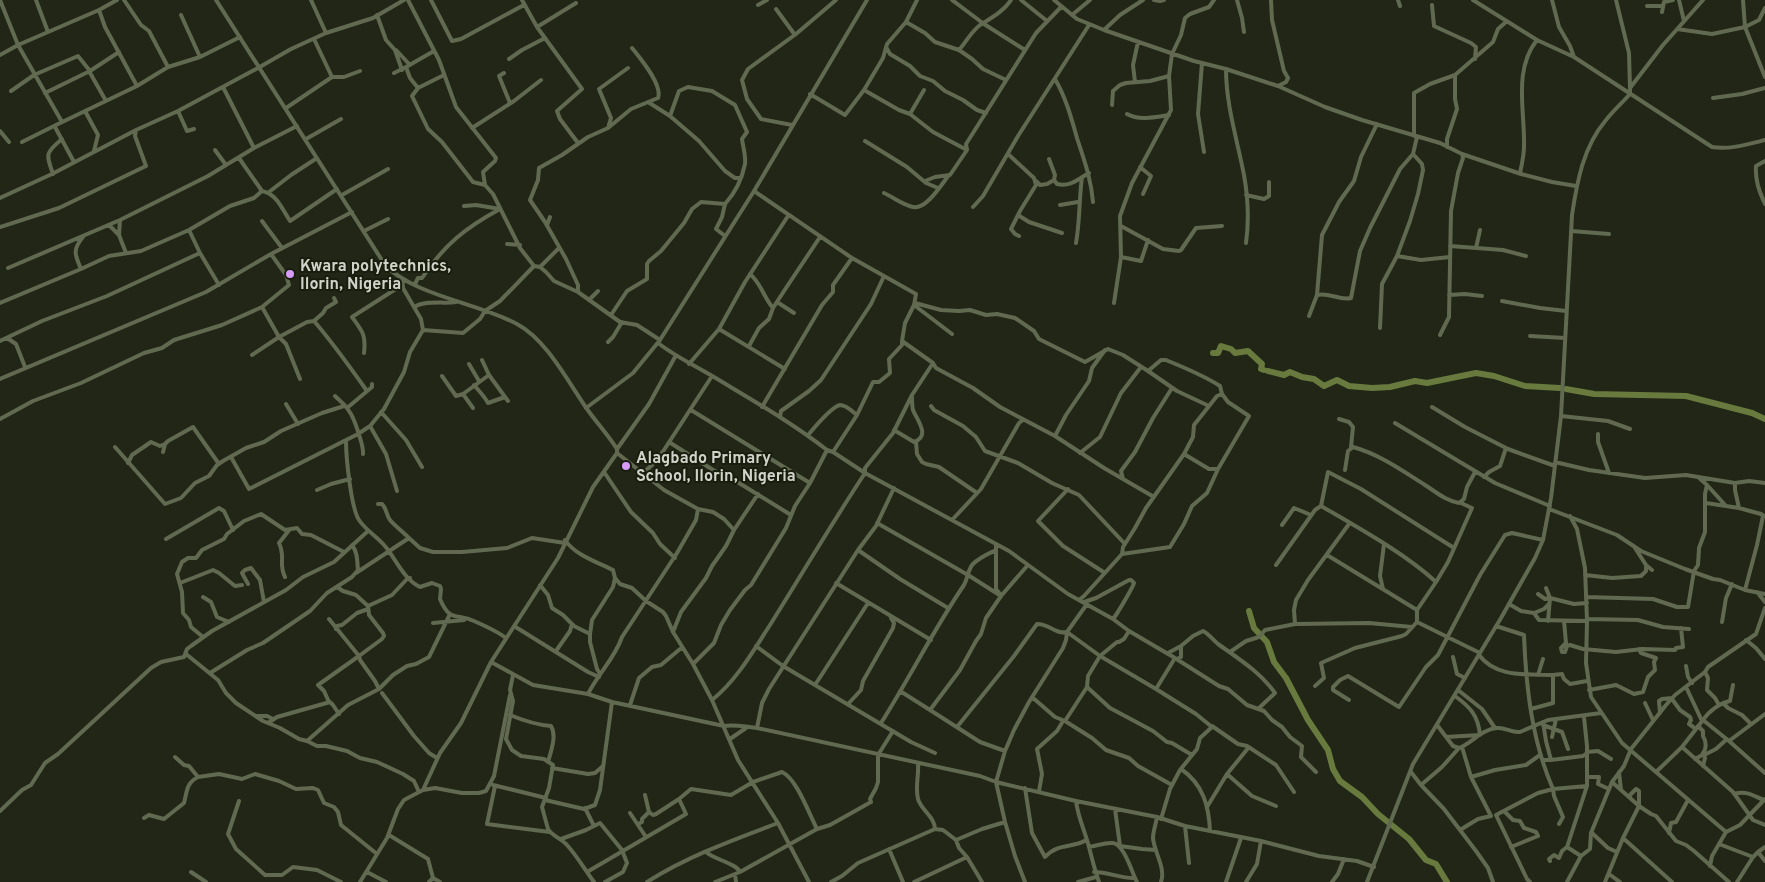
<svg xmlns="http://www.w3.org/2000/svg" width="1765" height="882" viewBox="0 0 1765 882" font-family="Overpass,sans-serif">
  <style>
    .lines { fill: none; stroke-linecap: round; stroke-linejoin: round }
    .river { stroke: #687a3e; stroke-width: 6 }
    .minor { stroke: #616a51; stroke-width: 4 }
    .poi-dot { fill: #d79bf9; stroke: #181d0d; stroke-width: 2 }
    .labels { text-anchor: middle; stroke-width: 4; stroke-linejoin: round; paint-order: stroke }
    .poi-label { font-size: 16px; font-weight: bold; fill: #d0d3c9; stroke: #181d0d; text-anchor: start }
  </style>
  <rect width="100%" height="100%" fill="#212616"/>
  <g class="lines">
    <path class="river" d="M1213 353H1218L1221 346 1231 349 1235 353 1248 351 1262 364 1261 369 1264 370
      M1268 371 1284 375 1290 372 1302 377 1314 379 1324 386 1337 380 1349 386 1372 388 1390 387 1415 381 1427 383 1476 373 1494 376 1525 386 1560 388
      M1566 389 1594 394 1686 396 1752 413 1765 419
      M1249 611 1254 628 1267 642 1274 662 1286 678 1308 720 1328 750 1333 769 1340 781 1362 797 1378 814 1409 839 1426 860 1436 864 1447 882"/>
    <path class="minor" d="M0 0 18 45 62 122
      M36 0 48 32
      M124 0 141 25 149 31 168 67
      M216 0 385 265C415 296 479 303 517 324 547 340 568 382 587 409 597 423 608 435 617 449V453L593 487 558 558 491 662 533 685 588 694 612 702 724 726C735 724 746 727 757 728L980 776 996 782 1076 801 1157 817 1185 826 1261 841 1319 856 1357 861 1374 867
      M311 0 326 33
      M408 0 439 60 456 107 496 158 495 161 483 172 485 185 493 194 520 248 534 266 540 267 546 272 554 281 578 292 620 322 637 325 660 340
      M431 0 452 41 461 39 524 5
      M522 0 537 27 582 89 557 111 560 119 578 143
      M952 0 984 24 1025 50
      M1021 0 1047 21
      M1054 0 1077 19 1104 30 1194 61 1226 69 1278 86 1325 107 1362 120 1440 143 1462 154 1521 174 1552 182 1576 186
      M1154 0 1160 1 1164 0
      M1237 0 1242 18 1244 32
      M1271 0 1272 20 1284 71 1288 78 1286 82 1278 86
      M1398 0 1400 6
      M1473 0 1537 40 1574 57 1712 147C1729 150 1749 144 1765 140
      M1552 0 1559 27 1570 46 1574 57
      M1616 0 1629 53 1630 88
      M1679 0 1684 21
      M1743 0 1745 27 1765 77
      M758 5 767 0
      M1432 5 1434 26 1471 43 1476 47 1475 59
      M1647 6H1663
      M776 9 795 35
      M99 10 105 27 137 86
      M1662 12 1664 2 1673 0
      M181 15 200 57
      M377 15 386 40 395 50 402 70
      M1072 15 1090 0
      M906 22 925 33 935 42 959 50 972 59 983 69 1006 80
      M537 27 576 3
      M1677 29 1712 34 1745 27 1759 20 1765 8
      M1104 30 1120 15 1143 0
      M314 39 332 77
      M886 47 890 54 910 66 920 76 933 81 945 91 963 100 977 110 986 113
      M396 50 410 65
      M959 50C966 42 971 32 980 25 991 18 1004 11 1011 0
      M0 55 18 45 99 10 117 0
      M509 59 522 50 545 38
      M1202 63 1198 114 1204 152
      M406 67 434 51
      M1226 69C1226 105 1237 139 1244 175 1248 197 1249 221 1246 243
      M89 71 106 101
      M394 73 406 67 410 78 418 88 412 96 428 129 442 142 473 182 485 185
      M504 73 499 76 510 103
      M1055 79C1066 98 1071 117 1077 138 1084 160 1091 178 1093 202
      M1135 82 1133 65 1138 42
      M223 87 254 148
      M418 88 444 75
      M864 90 899 110 910 114 933 132 967 150
      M11 91 34 75 78 56 90 71
      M45 93 90 71 119 52
      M810 94 845 115 864 90 883 58 887 44 906 22 917 0
      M1713 98 1742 94 1765 88
      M648 102 670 116 699 141 725 171 735 178H740
      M1112 105 1113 91 1120 85 1126 83 1150 81 1169 76
      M286 108 332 77H344L360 71
      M85 111 98 135 94 151
      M178 111 187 131 194 129
      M910 114 924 90
      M1127 114C1139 121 1156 117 1169 115
      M792 125 761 119 747 99 742 80 748 69 796 34 836 0
      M472 128 514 101 541 80
      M608 128 611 118 599 89 628 68
      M0 131 9 142
      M1414 136V93L1430 84 1455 75
      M306 139 341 119
      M865 141 907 167 926 183 938 188
      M22 142 56 125
      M1447 147V139L1457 109 1455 99V75L1493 42 1498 29 1507 21
      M215 150 226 165
      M1008 154 1034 178 1036 185 1020 211 1011 229 1015 234 1019 236
      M239 158 262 191
      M1765 161 1756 166C1755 180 1759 191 1765 204
      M74 162 55 127 56 125 137 86 168 67 200 57 240 37
      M1140 167 1151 176 1143 194
      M1520 173C1522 164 1524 155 1524 146 1525 111 1513 70 1537 40
      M53 174C46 154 45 153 62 139
      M1054 180 1057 184C1071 187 1078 179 1089 173
      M925 181 935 177 950 175 967 150 966 144 973 133 1036 33 1061 7
      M1036 181 1040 185 1047 184 1054 180 1055 175 1049 159
      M754 191 852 258 916 294 914 305 905 323 902 341 933 363 936 368 973 388 1000 407 1055 436 1104 468 1154 497
      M269 192 291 175 317 158
      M884 193C893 197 903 205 913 207 926 210 941 185 949 175
      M342 195 388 169
      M1246 195 1264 199 1269 196V182
      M0 198 52 174 136 130 178 111 258 68 291 49 326 33 373 18 404 0
      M1060 205 1078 202
      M464 206 476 205 500 209
      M973 207 983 196 1018 136 1089 25
      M1018 215 1029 222 1062 233
      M120 220 119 235 126 253
      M262 221 282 248
      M109 225 119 235
      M547 225 550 217
      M1121 226 1163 249 1179 251 1181 250 1196 228 1222 226
      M0 227 59 208 146 166 135 136 136 130
      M189 230 200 253
      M364 231 388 219
      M1571 231 1609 234
      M725 236 716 229 722 217 725 204
      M1076 243C1080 221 1079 199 1082 177
      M507 244 520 245
      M1450 246 1503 250 1526 256
      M1476 248 1480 230
      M1397 256 1421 260 1450 257
      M1121 257 1141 261 1148 240
      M540 267 559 248
      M8 268 120 220 208 176 254 148 297 126
      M81 269 109 256 141 251 189 230 230 206 254 198 262 191C277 194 282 209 290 221L337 189
      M750 274C761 283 764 298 773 308
      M415 284 418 278H422C444 245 465 228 500 209
      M578 292V285L566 259 545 222 530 200 538 180 539 168 562 155 588 137 608 128 631 109 658 98C663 85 640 58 632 48
      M1317 295 1322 235 1339 202 1354 181 1361 157 1377 124
      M1449 295 1465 294 1482 296
      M589 300 598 291
      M1502 301 1540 308 1566 311
      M777 302 794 313
      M0 303 81 269C75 255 72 250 83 237
      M915 303 941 310 959 311 970 310 986 315 997 314 1015 318 1034 331 1039 339 1085 362 1108 349 1123 355 1148 371 1161 360H1166C1185 368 1203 375 1220 386L1222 394
      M1114 303 1121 257 1120 216 1132 183 1171 110 1169 76 1172 54 1181 35 1185 18 1190 14 1209 7 1214 0
      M914 305 952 334
      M262 307 279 337 286 344 300 379
      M415 307C423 300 445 304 456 302
      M611 315 627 291 647 279V264L649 261 661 251 684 223 692 209 701 202 725 204C735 193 742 179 745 164 746 156 743 147 742 139L747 132 735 105 712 91 688 87 679 91 670 116
      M1309 316 1317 295C1329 292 1340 301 1351 298L1360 251 1370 228 1400 169 1413 154 1417 137
      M314 321C333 343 350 367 367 391
      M1380 328 1382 284 1397 256 1410 221 1418 194 1423 170 1422 164 1413 154
      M719 329 785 369
      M423 330 463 333 480 319 485 311 500 301 534 266
      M1440 335 1449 317 1451 211 1458 173 1463 158 1462 154
      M1530 336 1565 338
      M7 338 16 344 25 367
      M0 341 42 321 107 296 200 253 219 285
      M608 342 613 337 622 322
      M658 343C676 357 694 365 714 377 752 400 791 422 827 450L833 452 865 473 1009 551 1068 594 1113 619 1129 631 1175 658 1156 689 1196 714 1212 727 1200 738 1197 749 1180 770 1170 789 1161 819
      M749 346 759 328 769 319 773 308 784 291 820 237
      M364 353C366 335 363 332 352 317L402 285
      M252 355 279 337 307 322 314 321 323 313 326 308 336 302 334 298
      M482 360 489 375 508 401
      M469 364 479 381
      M689 364 719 329 745 282 788 216
      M1148 371 1177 391 1209 406
      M442 376 456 396 463 394 489 375
      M0 379 206 292 271 254 352 212
      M474 385C479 391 485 397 488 403L505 397
      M463 394 473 408
      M335 396C340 401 346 405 349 411 354 417 364 447 363 454
      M286 404 298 424
      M931 406 934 410 963 426 976 437 985 451 1018 463 1052 483 1079 495 1125 544
      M762 407 822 305 833 292V285L852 258
      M1432 407 1465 427 1508 449 1555 466
      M347 408 372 387V384
      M586 408 633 373 660 340 754 191 867 0
      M691 410 810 483
      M381 412 406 440 422 467
      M1561 416 1608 421 1630 429
      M780 417 781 411 809 391 821 380 871 304 884 276
      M0 419 33 401 81 383 144 353 162 348 174 340 222 325 262 307 289 285 286 275 271 254
      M1339 419 1349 422 1353 427 1351 447
      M1395 423 1495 483 1550 506
      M370 426 386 454 397 491
      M894 430 914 442C931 436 917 420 913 410 912 406 912 401 912 397
      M1598 434V442L1609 473
      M808 435C814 428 831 407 840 405 846 405 852 411 857 415L873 382H879L890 373 889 359 902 345V341
      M1055 436 1066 415 1089 381 1092 368 1105 350
      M346 441C346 457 351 508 359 520 367 532 380 538 388 550 397 562 405 580 420 587L432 583 440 586 441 589 440 599C450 623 457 613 474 621 485 626 497 631 506 638
      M669 442 713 470 739 483 791 515
      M916 442 917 454 922 462 926 464 939 467 977 493
      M115 447 165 504 181 498 195 483 209 476 217 465 223 461 246 448 264 442 281 431 322 413 344 406
      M617 449 649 404 675 357
      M163 452 165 444 168 441 193 427 219 464
      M833 452 857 415
      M617 453 664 490 698 509 713 512 724 519 734 530 726 546 712 566 706 578 681 612 673 632
      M1080 453 1100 437 1121 393 1141 367
      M231 457 249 489 358 434 370 426 384 409 404 372 410 352 423 330 421 319 403 288 402 278
      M1555 462 1589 470 1645 478 1686 475 1735 483 1749 481 1765 483
      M128 463 132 455 151 442 160 446 165 444
      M1345 470 1348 451 1353 447C1379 454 1403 471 1425 485 1436 492 1446 501 1459 503L1464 499 1467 487 1475 472
      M604 472 631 512 653 533 660 544 675 558
      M643 473 652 465 664 450 712 376
      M1484 477 1489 472 1500 466 1506 448
      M1123 479 1121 471 1135 452 1153 418 1172 388
      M1735 483V490L1739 508
      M1707 485 1726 506
      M1068 489 1038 521 1063 546 1105 573
      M317 490 331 484 350 479
      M1706 503 1739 508 1761 514 1764 516
      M378 504H382C387 509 386 515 390 520 395 526 403 532 409 538
      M1321 506 1328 472 1361 489 1454 548
      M1549 509 1617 535 1641 551 1685 569 1713 579 1720 580 1745 590 1765 594
      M1570 516 1577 529 1585 568 1587 621 1586 663 1591 697 1622 743 1726 832 1719 844 1753 857 1758 852 1765 861
      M952 520 981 489 1019 423 1023 420
      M877 523 968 575 1001 596
      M1282 525 1294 508 1311 515
      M734 530 758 494
      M166 539 219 508 224 511 233 530
      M565 540C575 555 597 562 613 570L615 578 620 584 632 588 646 601 663 612 666 616 673 632 693 664 712 700 738 760 778 823 809 882
      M1635 548 1646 565 1652 570
      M858 550 900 579 948 608
      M996 550V589L1000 594
      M1122 554 1170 547 1184 524 1192 506 1207 493 1218 469
      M1327 555 1417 610
      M1276 565 1315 510 1321 506C1357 527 1406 554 1436 582L1417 610V622
      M356 573 409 538 420 548 433 552H462L507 548 532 538 565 543
      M1585 575 1612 578 1641 576 1646 571V565
      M285 577C278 563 286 558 279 543L290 529
      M1436 582 1448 562 1472 508 1461 503
      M180 583 213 570 219 573 235 586 242 585
      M836 583 931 640
      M248 584 242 573 245 570 251 568 260 580 264 602
      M540 585 548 595 552 608 563 615 574 626 590 634
      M337 587 343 591 356 595 368 606 369 615 383 633 384 636 382 639 359 656 360 660 375 681 379 689
      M1546 588 1550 598
      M1383 589 1380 576 1384 544
      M1745 590 1757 545 1763 516
      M1757 592 1765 602
      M1538 594 1545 599 1550 598
      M203 597 211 602 217 617 229 622
      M1586 597 1653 599 1677 607H1688L1694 571 1698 565 1699 548 1705 532V494L1707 485 1698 477
      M1079 600 1084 596 1122 554 1123 547 1135 528 1146 508 1184 454 1193 437 1194 425 1217 396 1222 394 1228 402 1249 416 1218 469H1209L1184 454
      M1084 602 1096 598 1129 580H1131L1134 583C1133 587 1116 616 1113 619
      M1509 604 1521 611 1534 613 1539 620 1587 621
      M368 606 392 595 407 579 410 578
      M1534 613 1544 609 1549 604
      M1587 619 1638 620 1663 627 1689 629
      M1548 621 1550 598 1574 604 1587 603
      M1564 621 1566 643 1561 648 1562 652H1565L1567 646 1570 645 1583 649 1616 652 1642 649 1675 650 1676 648 1683 647 1681 628
      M1722 622 1726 598 1732 584
      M433 623 464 620
      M1295 624 1294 610 1296 600 1308 580 1349 524
      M514 626 588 672 599 677
      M1496 626 1524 635C1526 688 1532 741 1553 789L1538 793 1496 815 1527 879 1530 882
      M336 629 337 626 342 625 357 613 368 609
      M1067 632 1100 656 1156 689
      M203 637 191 627 189 620 183 613 182 592 177 574 182 562 188 558H196L202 550 224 539 227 534 244 521 261 514 285 530 297 528 302 534 311 535 344 552
      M1746 640 1756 648 1765 659
      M756 646 783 666 911 742 935 753
      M556 651 570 631 572 624
      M1230 652 1246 641 1259 637 1265 630 1295 624 1369 623 1412 627
      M1168 653 1181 646
      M186 654 218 680 226 693 236 703 263 721 280 728 299 739 307 741 317 746H326L347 751 360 758 377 762 403 774 414 781 419 792
      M1479 655C1496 678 1527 674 1553 675V703L1531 709
      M1453 657 1457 674 1465 678
      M1177 659 1181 657V646L1193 636 1203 631C1209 634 1213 640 1218 644 1239 659 1260 672 1275 693L1258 709
      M1178 660 1219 686 1228 689 1247 705 1264 711 1272 720 1282 727 1290 737 1302 746 1301 757 1316 772
      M693 664 714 643 721 625 730 610 745 590 751 585 786 528 795 506 810 483 827 450
      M1686 666 1688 677 1692 683
      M1705 672 1708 678 1707 690 1715 698 1719 705
      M210 673 247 650 263 643 310 611 327 593 352 577 358 570C357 561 358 553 352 545
      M600 674 597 669 590 642V634L592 620 613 587 615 578
      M513 675 510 690 513 701 506 739 512 750 521 756 544 759 553 765 549 788 542 807 548 829C552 836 561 838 567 845 577 856 585 870 594 882
      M1538 675 1543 659
      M1553 675 1562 674 1564 679 1570 684 1587 681
      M815 685 868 603
      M1315 686 1324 678 1321 663 1355 648 1402 636 1406 634 1417 622 1480 653
      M1087 687 1110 708 1153 731 1167 742 1172 743 1192 755
      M1686 687 1702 721
      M1458 690 1482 709 1495 728
      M1589 690 1616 685 1634 694 1643 692 1648 677 1655 670 1654 662 1656 658 1641 653 1639 649
      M900 691 930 710
      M382 693 414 736 429 753 437 758
      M588 694C598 674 615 658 622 637L677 553 696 520 698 509
      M1032 697 1055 717 1065 721 1087 687 1088 676 1100 656 1117 642H1119L1124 639 1129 631
      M1672 699 1680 710 1690 717 1691 720 1689 724 1696 729
      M712 700C737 680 753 651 770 625 802 574 832 523 865 473V468L893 433 912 395 933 363
      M1349 700 1333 690V687L1340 680 1348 676 1399 707 1426 667 1438 655 1480 575 1505 535 1512 533 1543 540
      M329 702 324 691 318 685 359 656 329 619
      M849 703 861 690 863 681 893 628 894 623 891 618
      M1645 703 1653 720
      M1723 703 1728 708 1742 715 1751 724
      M630 705 639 678 652 667 661 665 680 649H683
      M1660 713 1659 701 1662 699 1672 698
      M1765 714 1729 741 1765 773
      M510 715C522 720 538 725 551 726 557 736 551 751 548 762
      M257 716H267L273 719
      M1584 717 1587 746V786
      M1703 720C1709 711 1720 703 1730 701L1733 685
      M1065 721 1092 738 1106 750 1129 758 1138 766 1172 785
      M1543 722 1546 741 1551 760
      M268 723 277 717 330 702 333 705 339 714
      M881 723C910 677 934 629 964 585 968 578 968 569 973 564 980 557 988 554 996 550V545
      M1437 725 1453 746 1459 748C1472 743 1482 729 1497 728 1505 727 1511 733 1520 732L1548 720 1601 713
      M1543 725 1562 732 1568 749
      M1212 726 1238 744 1247 746 1276 765 1294 792
      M1698 726 1703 731V736C1706 741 1707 748 1703 753
      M957 727 1014 656 1037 624C1048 623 1056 635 1067 632
      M757 728 762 703 769 689 858 550 876 526 894 488
      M1446 737 1480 735C1478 715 1470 707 1455 696
      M1552 737 1556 719
      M730 739 746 728
      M307 741 348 705 379 689 393 675 407 666 416 664 429 657 450 614
      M1462 747 1471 777 1491 816
      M1682 747 1703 720 1729 741
      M1005 751 980 742 930 710 960 670 976 641 981 634 986 618 1001 596 1027 566
      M1587 752 1598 751 1611 759
      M1704 755 1716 749 1727 739
      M175 757 184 765 189 766 198 777 219 774 242 779 255 774 279 781 296 789 313 788 318 790 324 803 334 807 338 812 341 825 377 854
      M1695 759 1704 754 1705 758 1703 766
      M1543 760H1551L1583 756 1587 753
      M918 764C919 775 915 787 918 799 921 810 935 817 935 829
      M552 768 588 774 595 773 603 766
      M1181 769C1203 784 1209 806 1210 831
      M1411 772 1421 785 1444 809 1476 851 1488 868 1493 882
      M1619 772 1621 790
      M1656 772 1682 747 1733 792 1753 820 1765 825
      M1227 774 1252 796 1276 806
      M1471 777 1495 770 1526 765 1540 755
      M1587 777H1599L1598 784 1609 789
      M1612 782 1624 766 1631 749 1666 705 1675 695 1705 672 1708 667 1756 634 1765 608
      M493 785 546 798
      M1421 785 1442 767 1459 748
      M495 786 487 824 550 832
      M1025 788 1032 833 1045 857C1059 842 1072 849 1086 840
      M423 790 440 753 461 723 491 662
      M1039 791 1042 774 1037 749 1057 731 1063 721
      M1734 794C1747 790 1753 796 1764 800
      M645 795 649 812
      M1630 798V795L1636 789 1639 791V806L1651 814 1656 816 1676 841 1686 845 1694 851 1729 882
      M545 800 584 809 595 805 600 790 612 702
      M239 801 228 834 236 849 265 875H282L293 867 317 870 341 882
      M1076 801C1078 818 1085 831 1089 847 1092 859 1095 871 1099 882
      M1207 807 1227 774 1249 747
      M585 808 594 826
      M1115 809 1120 846 1142 849 1156 850
      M0 811 22 790 31 785 45 763 58 754 151 668 161 662 184 657 187 649 191 646 212 631 286 590 303 577 334 562 368 531
      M1504 811 1513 820 1520 821 1524 828 1536 832 1538 836 1511 847
      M630 813 646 837
      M1157 817C1156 824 1153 831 1153 838 1154 852 1166 868 1161 882
      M144 818 149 815 164 819 184 803C187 792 186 783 198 777
      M638 824 642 822V819L649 812 653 815 656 814 679 799
      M1559 824 1563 817 1554 796 1553 789 1587 786 1567 847 1581 856
      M1185 826 1189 863
      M1460 830 1478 819 1491 816
      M1726 832 1740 825 1765 799
      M1592 833 1608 848 1617 852
      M1669 833 1671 823 1676 822 1688 800
      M389 835 428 859 433 878
      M1623 838 1672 882
      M561 839 586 830 600 823 622 850 627 863 623 872 605 882
      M956 840 982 829 1005 822
      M1089 847C1097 846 1105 842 1113 843 1124 844 1132 873 1137 882
      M889 849 903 882
      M706 852C715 860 736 863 740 872
      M1758 852 1765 847
      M1550 861 1549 859 1554 855 1559 858 1562 851 1567 847
      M1710 866 1712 856 1719 844
      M191 872 206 882
      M367 872 386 882
      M587 872 686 814 679 799 691 789 731 795 753 782 782 772C797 779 809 814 817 829
      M1094 872C1108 872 1120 878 1133 878
      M735 874 736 882
      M1609 874 1620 882
      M360 882 387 838 398 809 404 800 423 790 435 788 462 793H479L486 791 494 776 510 695
      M429 882 433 878 440 882
      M647 882C688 856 733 840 778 823
      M715 882 740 872 817 829 830 825 871 802 870 799 876 788 878 782V755L893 731
      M831 882 842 876 858 863 935 829 943 830 956 840 959 848 967 857 982 882
      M914 882 967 857
      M1025 882 1015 856 1005 822 996 782 1005 751 1014 730 1029 702 1063 648 1066 640 1067 632 1087 604
      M1078 882 1096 877
      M1226 882 1241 838
      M1246 882 1257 864 1261 841
      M1332 882 1338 874 1344 859
      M1367 882 1413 764 1501 618 1535 558 1543 540 1551 498 1561 416 1572 215C1577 182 1583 147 1606 120 1613 111 1622 103 1630 94V88L1663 45 1703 0
      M1567 882 1581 856 1590 849 1591 833 1612 782 1639 806 1623 838 1605 882
      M1737 882 1753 857"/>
  </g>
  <g class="poi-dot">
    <circle cx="290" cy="274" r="5"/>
    <circle cx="626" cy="466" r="5"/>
  </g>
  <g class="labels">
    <g class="poi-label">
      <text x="300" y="271">Kwara polytechnics,<tspan x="300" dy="18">Ilorin, Nigeria</tspan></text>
      <text x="636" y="463">Alagbado Primary<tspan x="636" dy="18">School, Ilorin, Nigeria</tspan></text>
    </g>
  </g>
</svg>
